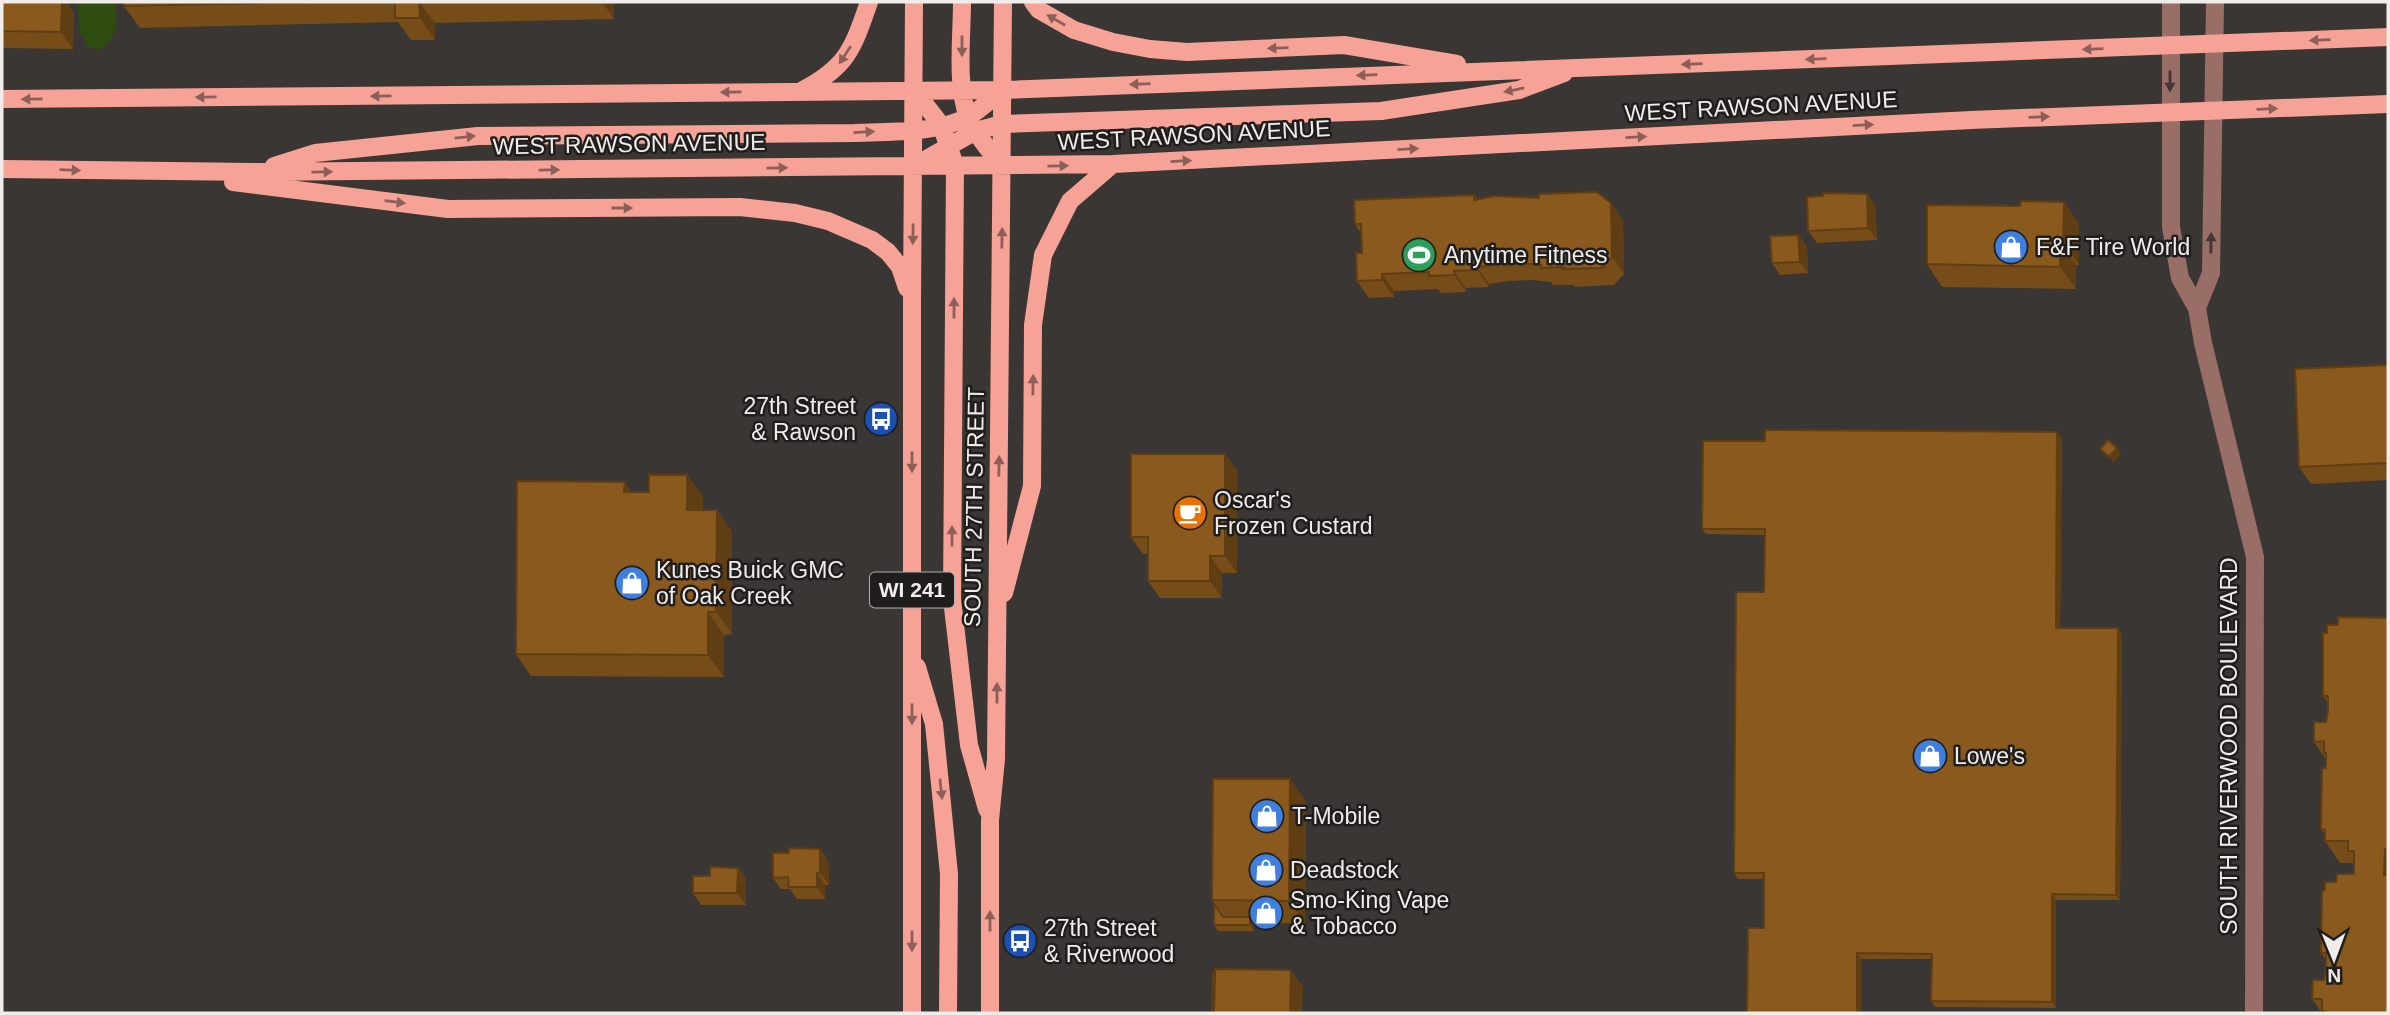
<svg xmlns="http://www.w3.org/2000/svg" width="2390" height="1015" viewBox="0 0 2390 1015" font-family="Arial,sans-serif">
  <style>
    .green { fill: #2e4c10 }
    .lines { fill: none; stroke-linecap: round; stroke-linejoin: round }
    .minor { stroke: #986e67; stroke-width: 18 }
    .major { stroke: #f7a296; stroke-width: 18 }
    .wall { fill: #764d19 }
    .shaded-wall { fill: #603e14 }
    .building { fill: #89591d; stroke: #603e14; stroke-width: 2 }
    .oneway { fill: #8c6059 }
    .oneway2 { fill: #443632 }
    .labels { text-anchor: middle; stroke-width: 5; stroke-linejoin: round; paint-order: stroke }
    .shield { fill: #201e1c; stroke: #b1aeac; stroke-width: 2 }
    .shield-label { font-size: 21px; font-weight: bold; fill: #efecea }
    .street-label { font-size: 23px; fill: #efecea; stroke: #201e1c }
    .poi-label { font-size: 23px; fill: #efecea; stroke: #201e1c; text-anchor: start }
  </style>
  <rect width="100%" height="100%" fill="#3a3633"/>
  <path class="green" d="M77 2H116C116 24 120 36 99 50L88 47 80 31Z"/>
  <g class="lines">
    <path class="minor" d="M2171 2V227L2180 278 2197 308 2203 343 2255 557 2254 1013
      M2197 308 2211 273 2215 2"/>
    <path class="major" d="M962 2C962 36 956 85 968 117 975 135 991 151 1002 167
      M1033 2 1039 10 1074 30 1113 42 1150 49 1187 52 1344 45 1457 64
      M803 90C848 66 853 48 869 2
      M914 90 941 125 955 165 952 599 969 745 987 809
      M2 99 1002 90 2388 37
      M274 166 315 153 478 136 855 133C891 131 935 134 968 117 980 110 991 99 1002 90
      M914 166 976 131 1002 124 1381 111 1519 90 1564 73
      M2 169 254 172 1113 164 1971 120 2388 104
      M233 182 448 209 740 207 795 213 828 221 872 240 888 252 900 267 907 288
      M1004 593 1032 486 1033 325 1043 255 1070 201 1113 164
      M917 667 934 724 949 874 948 1013
      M912 1013V303L914 2
      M990 1013V820L996 759 1003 2"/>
  </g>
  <path class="wall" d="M2 2H66L74 13 73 49 4 48 2 46Z
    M124 2H614V19L435 23V40H411L398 22 140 28 124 6Z
    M1867 194 1875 206 1877 240 1817 243 1808 231Z
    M1474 195 1478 200 1623 220 1624 274 1614 285 1575 287 1574 285H1553L1551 282 1532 280 1509 281 1489 284V287L1466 288V292L1441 293 1438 289 1394 291V297L1369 298 1357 281 1362 253 1361 233 1355 224Z
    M2064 202 2079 224V265H2076V289L1942 287 1927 264 2020 206Z
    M1798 235 1807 246 1808 273 1780 275 1772 263Z
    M2388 365V480L2311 484 2299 467Z
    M2062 438 2060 628 2122 634 2120 900H2056V1008L1935 1007 1931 1001 1932 959H1861L1764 928V879H1738L1734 873 1764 592 1765 535 1706 534 1702 529 1765 441Z
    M1225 454 1237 471V573H1222V598H1160L1148 581V554H1143L1131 537Z
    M632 492 703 497V510H717L732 532V634L724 635V677L531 676 516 654Z
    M2388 618V1013H2322L2312 999 2324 980 2326 968V960L2321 953 2325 890 2336 882 2354 874V863H2340L2325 841V835L2321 829 2326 759 2314 742 2326 722 2328 711V703L2323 696 2327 633 2338 625Z
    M1306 801 1305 923H1254V931H1218L1214 925V904L1212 900Z
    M820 849 828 860 829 885H825V899H797L790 889H781L773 878 789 853Z
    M738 868 746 879V905H701L693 893 710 876Z"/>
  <path class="shaded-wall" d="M62 2H66L74 13 73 49 61 32Z
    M419 2 435 23V40L420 18Z
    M602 2H614V19Z
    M1867 194 1875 206 1877 240 1868 228Z
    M2064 202 2079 224V265L2063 243Z
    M1611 203 1623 220 1624 274 1612 257Z
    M1798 235 1807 246 1808 273 1800 262Z
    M2060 243 2076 265V289L2060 267Z
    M1477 267 1489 284V287L1477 270Z
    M1454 271 1466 288V292L1454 275Z
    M1382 274 1394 291V297L1382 280Z
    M2057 432 2062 438 2060 634 2056 628Z
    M2117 448 2121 454 2114 462 2109 457Z
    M1225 454 1237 471V573L1225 556Z
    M687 475 703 497 702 532 687 510Z
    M625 482 640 504 624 492Z
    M717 510 732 532V634L716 612Z
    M1210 556 1222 573V598L1210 581Z
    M708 612 724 635V677L708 655Z
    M2118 628 2122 634 2120 900 2116 895Z
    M1290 779 1306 801 1305 923 1289 901Z
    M820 849 828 860 829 885 820 873Z
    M2385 849 2388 854V881L2384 875Z
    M738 868 746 879V905L737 893Z
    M817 873 825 885V899L817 887Z
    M2052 894 2056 900V1008L2052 1002Z
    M1250 917 1254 922V931L1250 925Z
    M1857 953 1861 959V1013H1857Z
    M1291 970 1303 987 1302 1013H1290Z"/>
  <path class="building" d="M2 2H62L61 32 2 31Z
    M124 2H312L124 6Z
    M395 2H419L420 18H395Z
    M1597 192 1611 203 1612 257 1602 268 1563 269 1564 267 1541 268V265L1520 263 1497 264 1477 267V270L1454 271V275L1429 276V272L1382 274V280L1357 281 1356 253H1362L1361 224H1355L1354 200 1474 195V200L1495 196 1539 198V194Z
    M1823 193 1867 194 1868 228 1808 231 1807 197 1823 196Z
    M2021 201 2064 202 2063 243H2060V267L1927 264V205L2020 206Z
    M1798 235 1800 262 1772 263 1770 236Z
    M2388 365V463L2299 467 2295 369Z
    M1765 430 2057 432 2056 628H2118L2116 895 2052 894V1002L1931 1001 1932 954 1857 953V1013H1747L1748 928H1764V873H1734L1736 592H1764L1765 529H1702L1703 441H1765Z
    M2108 440 2117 448 2109 457 2100 449Z
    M1131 454H1225V556H1210V581H1148V537H1131Z
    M649 475H687V510H717L716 612H708V655L516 654 517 481 625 482 624 492H649Z
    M2338 617 2388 618V849H2385L2384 875H2388V1013H2325V1011H2322V999H2312L2313 980H2324L2326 968V953H2321L2322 891 2325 890V882H2336L2337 874H2354V851H2348V841H2325V830L2321 829 2322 768H2326V753H2324V741L2314 742V722H2326L2328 711V696H2323V633H2327V625H2338Z
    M1213 779H1290L1289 901 1212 900Z
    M789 848 820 849V873H817V887H789L788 877 773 878V853H789Z
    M710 867 738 868 737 893H693V876H710Z
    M1214 904 1223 917H1250V925H1214Z
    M1215 969 1291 970 1290 1013H1214Z
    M1213 974H1215L1214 1013H1212Z"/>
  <defs><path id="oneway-solid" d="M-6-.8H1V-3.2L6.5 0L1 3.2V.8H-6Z" transform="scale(1.75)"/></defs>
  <g class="oneway">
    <use href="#oneway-solid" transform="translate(1056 20) rotate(-150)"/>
    <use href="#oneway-solid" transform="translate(2320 40) rotate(178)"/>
    <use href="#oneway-solid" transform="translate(962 46) rotate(90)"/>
    <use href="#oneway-solid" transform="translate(1278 48) rotate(178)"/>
    <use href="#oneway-solid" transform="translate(2093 49) rotate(178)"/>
    <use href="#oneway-solid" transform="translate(845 55) rotate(123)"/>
    <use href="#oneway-solid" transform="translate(1816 59) rotate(178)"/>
    <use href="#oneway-solid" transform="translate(1692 64) rotate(178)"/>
    <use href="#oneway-solid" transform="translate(1367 75) rotate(178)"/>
    <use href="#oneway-solid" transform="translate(1140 84) rotate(178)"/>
    <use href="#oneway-solid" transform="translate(1514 90) rotate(168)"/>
    <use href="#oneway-solid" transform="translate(731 92) rotate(179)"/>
    <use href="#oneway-solid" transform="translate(381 96) rotate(179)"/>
    <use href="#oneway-solid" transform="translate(206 97) rotate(179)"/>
    <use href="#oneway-solid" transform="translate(32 99) rotate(179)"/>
    <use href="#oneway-solid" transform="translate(2267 109) rotate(-2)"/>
    <use href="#oneway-solid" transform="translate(2039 117) rotate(-2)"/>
    <use href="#oneway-solid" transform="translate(1863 125) rotate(-3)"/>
    <use href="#oneway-solid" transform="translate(864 132) rotate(-3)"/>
    <use href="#oneway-solid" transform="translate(465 137) rotate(-6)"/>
    <use href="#oneway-solid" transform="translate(1636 137) rotate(-3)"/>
    <use href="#oneway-solid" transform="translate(1408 149) rotate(-3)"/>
    <use href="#oneway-solid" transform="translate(1181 161) rotate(-3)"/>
    <use href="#oneway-solid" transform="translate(1058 166) rotate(-1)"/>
    <use href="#oneway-solid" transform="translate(777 168) rotate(-1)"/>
    <use href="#oneway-solid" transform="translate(70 170) rotate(2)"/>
    <use href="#oneway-solid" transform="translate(549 170) rotate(-1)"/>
    <use href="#oneway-solid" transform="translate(322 172) rotate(-1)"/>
    <use href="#oneway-solid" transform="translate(395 202) rotate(7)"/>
    <use href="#oneway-solid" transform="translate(622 208)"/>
    <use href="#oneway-solid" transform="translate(913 234) rotate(91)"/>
    <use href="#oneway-solid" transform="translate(1002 238) rotate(-89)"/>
    <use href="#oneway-solid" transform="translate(954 308) rotate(-90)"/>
    <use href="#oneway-solid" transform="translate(1033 385) rotate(-89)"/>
    <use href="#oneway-solid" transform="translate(912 462) rotate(90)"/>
    <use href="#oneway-solid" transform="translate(999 466) rotate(-89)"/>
    <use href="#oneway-solid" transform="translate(952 536) rotate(-90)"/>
    <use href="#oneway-solid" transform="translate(997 693) rotate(-90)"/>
    <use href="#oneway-solid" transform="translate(912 714) rotate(90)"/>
    <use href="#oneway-solid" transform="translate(941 789) rotate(84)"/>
    <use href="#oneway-solid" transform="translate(990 921) rotate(-90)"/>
    <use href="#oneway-solid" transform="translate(912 941) rotate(90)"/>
  </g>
  <g class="oneway2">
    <use href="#oneway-solid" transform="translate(2170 81) rotate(90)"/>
    <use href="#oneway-solid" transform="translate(2211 243) rotate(-89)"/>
  </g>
  <defs>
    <g id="shop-disc" transform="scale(1.75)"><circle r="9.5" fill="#3f7fe0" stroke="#201e1c"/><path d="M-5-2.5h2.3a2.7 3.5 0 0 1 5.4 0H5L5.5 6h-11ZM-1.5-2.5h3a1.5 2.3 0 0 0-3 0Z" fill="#fff"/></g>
    <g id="stadium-disc" transform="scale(1.75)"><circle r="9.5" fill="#2e9e5b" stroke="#201e1c"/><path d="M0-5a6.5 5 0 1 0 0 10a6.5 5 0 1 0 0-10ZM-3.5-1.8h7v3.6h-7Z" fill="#fff"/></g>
    <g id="bus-disc" transform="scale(1.75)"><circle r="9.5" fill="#1a4fb4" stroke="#201e1c"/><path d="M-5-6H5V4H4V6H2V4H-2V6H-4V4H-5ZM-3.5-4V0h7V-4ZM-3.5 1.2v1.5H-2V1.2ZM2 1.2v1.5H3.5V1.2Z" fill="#fff"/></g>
    <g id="cafe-disc" transform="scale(1.75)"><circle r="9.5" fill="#e8710a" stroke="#201e1c"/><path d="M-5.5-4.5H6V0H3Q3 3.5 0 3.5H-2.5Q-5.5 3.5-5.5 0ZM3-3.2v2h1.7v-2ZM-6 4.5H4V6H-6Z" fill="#fff"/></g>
  </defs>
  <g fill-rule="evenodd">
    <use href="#shop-disc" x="2011" y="247"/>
    <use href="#stadium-disc" x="1419" y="255"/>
    <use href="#bus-disc" x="881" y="419"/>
    <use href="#cafe-disc" x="1190" y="513"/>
    <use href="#shop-disc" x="632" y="583"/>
    <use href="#shop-disc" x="1930" y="756"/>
    <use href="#shop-disc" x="1267" y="816"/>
    <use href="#shop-disc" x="1266" y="870"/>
    <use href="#shop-disc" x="1266" y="913"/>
    <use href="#bus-disc" x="1020" y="941"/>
  </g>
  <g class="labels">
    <rect class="shield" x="870" y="572.5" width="84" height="35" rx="5"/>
    <g class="shield-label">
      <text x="912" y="597">WI 241</text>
    </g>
    <g class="street-label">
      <text transform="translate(1761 106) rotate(-3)" y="8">WEST RAWSON AVENUE</text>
      <text transform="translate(1194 135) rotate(-3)" y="8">WEST RAWSON AVENUE</text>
      <text transform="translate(629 144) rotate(-1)" y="8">WEST RAWSON AVENUE</text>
      <text transform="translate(974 507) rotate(-89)" y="8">SOUTH 27TH STREET</text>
      <text transform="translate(2229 746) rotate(-90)" y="8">SOUTH RIVERWOOD BOULEVARD</text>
    </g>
    <g class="poi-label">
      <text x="2036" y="255">F&amp;F Tire World</text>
      <text x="1444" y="263">Anytime Fitness</text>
      <text x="856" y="414" text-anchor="end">27th Street<tspan x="856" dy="26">&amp; Rawson</tspan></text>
      <text x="1214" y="508">Oscar's<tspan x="1214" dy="26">Frozen Custard</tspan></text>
      <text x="656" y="578">Kunes Buick GMC<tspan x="656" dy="26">of Oak Creek</tspan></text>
      <text x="1954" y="764">Lowe's</text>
      <text x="1292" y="824">T-Mobile</text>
      <text x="1290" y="878">Deadstock</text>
      <text x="1290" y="908">Smo-King Vape<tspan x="1290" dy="26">&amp; Tobacco</tspan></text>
      <text x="1044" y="936">27th Street<tspan x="1044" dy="26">&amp; Riverwood</tspan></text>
    </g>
  </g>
  <rect width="2390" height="1015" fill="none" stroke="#efecea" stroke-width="7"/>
  <g transform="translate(2334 959) rotate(179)" stroke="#201e1c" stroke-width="5" paint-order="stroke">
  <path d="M0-5L12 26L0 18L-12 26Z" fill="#efecea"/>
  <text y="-10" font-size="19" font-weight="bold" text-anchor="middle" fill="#efecea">N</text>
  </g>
</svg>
